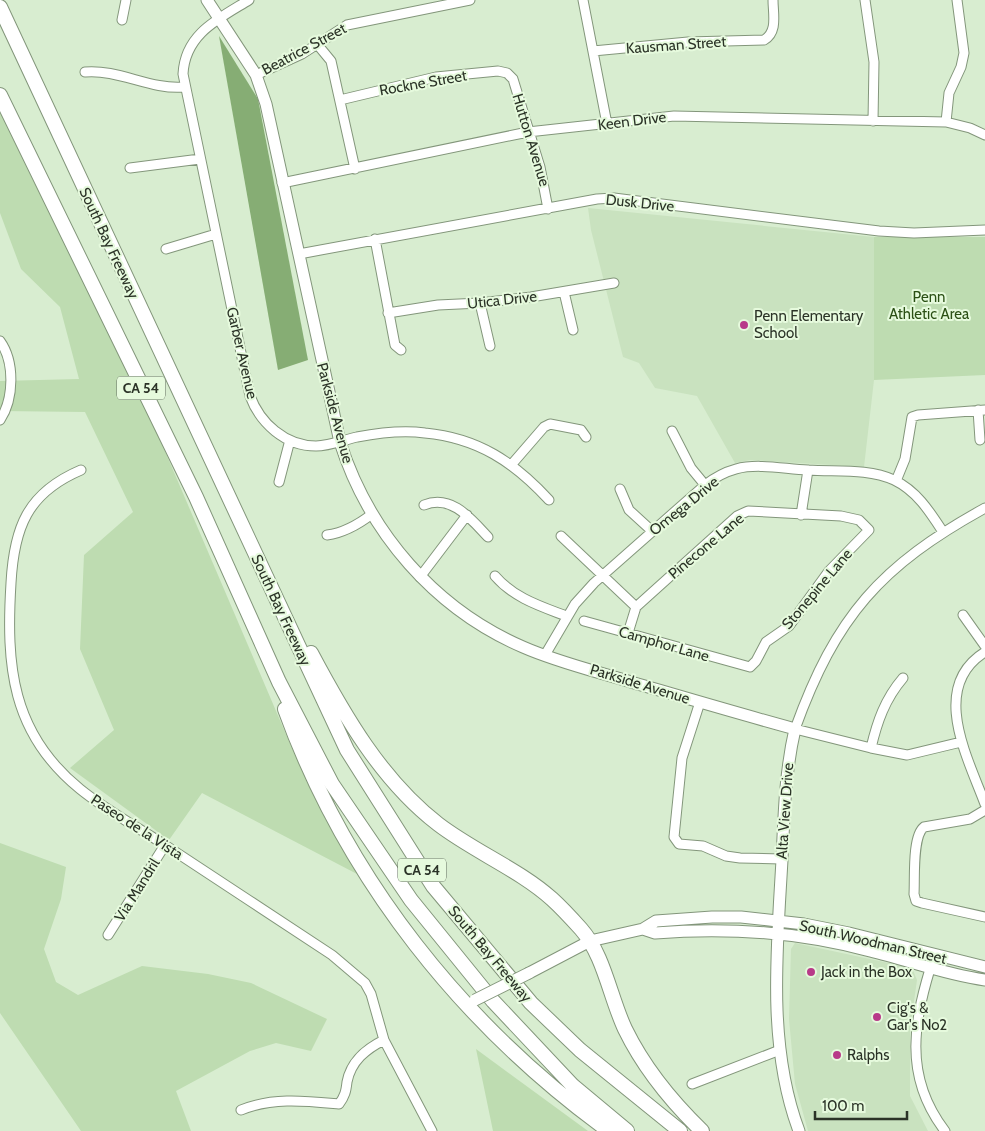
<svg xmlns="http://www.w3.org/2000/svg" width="985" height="1131" viewBox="0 0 985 1131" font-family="Cabin,sans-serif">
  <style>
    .built { fill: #c9e2bf }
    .green { fill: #bedcb1 }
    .forest { fill: #86ad74 }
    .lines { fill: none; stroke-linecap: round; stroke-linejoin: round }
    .minor-casing { stroke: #83967b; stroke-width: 11 }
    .major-casing { stroke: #83967b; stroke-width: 13 }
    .highway-casing { stroke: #83967b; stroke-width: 16 }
    .minor { stroke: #fff; stroke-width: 9 }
    .major { stroke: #fff; stroke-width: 11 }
    .highway { stroke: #fff; stroke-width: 14 }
    .major-bridge-casing { stroke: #83967b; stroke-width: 13; stroke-linecap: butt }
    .major-bridge { stroke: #fff; stroke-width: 11 }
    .poi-dot { fill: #b83a89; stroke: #e6fadd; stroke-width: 2 }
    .labels { text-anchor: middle; stroke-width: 4; stroke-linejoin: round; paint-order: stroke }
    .shield { fill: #e6fadd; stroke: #636f5e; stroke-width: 1 }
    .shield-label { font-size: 14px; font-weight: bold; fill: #2b3327 }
    .street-label { font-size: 15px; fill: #2b3327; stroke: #e6fadd }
    .park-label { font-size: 15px; fill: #2b5015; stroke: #e6fadd }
    .poi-label { font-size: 15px; fill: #2b3327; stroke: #e6fadd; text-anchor: start }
  </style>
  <rect width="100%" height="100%" fill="#d8edd0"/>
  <path class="built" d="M588 208 874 237V380L864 467 750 460 735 463 697 396 655 388 639 363 623 357 591 230Z
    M795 943 912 968 917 980 910 1030V1096L928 1131H808L795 1084 789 1019 791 949Z"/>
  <path class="green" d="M0 112 144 402 291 746 357 874 202 793 169 840 70 768 114 730 80 649 84 555 133 512 85 412 0 411V381L79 379 60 307 21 269 0 213Z
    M874 237H985V375L874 380Z
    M0 843 66 867 61 899 44 949 56 982 78 995 142 966 208 974 251 983 327 1019 311 1051 276 1043 250 1051 176 1091 191 1131H81L0 1013Z
    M476 1049 588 1131H493Z"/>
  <path class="forest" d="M219 36 258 99 308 360 278 370Z"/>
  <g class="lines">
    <g class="minor-casing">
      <path id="minor" d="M249 0C218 19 185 34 183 74L250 396C260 423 285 446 316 446 329 446 344 440 357 437 378 433 403 430 425 433 478 438 514 462 549 500
        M583 0 607 124
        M865 0 874 62 873 121
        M122 20 126 0
        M317 44 331 61 355 169
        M593 51 688 42 764 40C778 32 773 14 773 0
        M85 72C119 69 150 90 184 87
        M256 75 302 54 347 25 470 0
        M340 100 436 77 498 71 507 73 513 79 540 167 548 209
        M946 122 949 93 961 67 964 53 957 0
        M130 168 200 159
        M282 183 528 132 674 116 946 122 970 128 985 135
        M375 239 395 345 401 350
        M166 249 216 234
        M299 254 597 199 614 198 879 231 914 233 985 230
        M564 292 573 330
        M480 303 490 346
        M388 313 438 305 480 303 531 297 614 283
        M0 341C15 362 14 399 0 420
        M978 410 980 440
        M672 431 691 468 705 485
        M512 464 544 427 550 424 581 430 586 437
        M81 470C27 493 14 528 11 583 6 665 11 733 80 789 107 811 139 828 168 847 223 883 277 919 332 955L365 983 371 994 384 1040 432 1131
        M896 481 905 459 912 417 918 415 985 410
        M279 482 290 440
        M620 489 629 510 652 531
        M424 505C452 494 471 519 488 537
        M801 515 808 470
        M327 535C343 533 359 524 372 514
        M561 536 636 607
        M495 576C514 598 540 606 566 616
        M420 577 467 515
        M963 615 985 646
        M584 621 750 667 756 661 766 642 789 626 829 571 869 530 859 520 841 516 748 511 737 516 636 607 628 633
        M985 652C929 687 968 758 985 804
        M545 655 575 604 594 583 705 485C714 478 725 472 736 469 758 463 784 469 808 470 836 472 868 468 894 480 917 491 930 512 943 532
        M700 702 682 758 674 837 679 844 703 846 726 856 740 858 782 859
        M961 742 907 755 871 748 795 729C836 616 880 566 985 508
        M871 748C877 722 885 699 903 678
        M985 810 970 819 924 827C912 836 915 879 914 894L916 901 922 903 985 917
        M108 935 165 845
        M934 956C914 1019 902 1075 945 1131
        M692 1084 780 1050
        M241 1110C273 1097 306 1101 339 1104 345 1096 346 1091 347 1082 351 1061 366 1049 384 1040"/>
    </g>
    <g class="major-casing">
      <path id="major" d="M207 0 256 75 266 104 340 442C369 533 435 609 523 647 557 662 595 671 631 682 686 698 740 714 795 729 785 772 784 815 782 860 777 949 767 1046 799 1131
        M643 929 655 933C728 927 799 932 870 951 908 960 946 975 985 980
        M529 973 590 941 643 929 656 921 712 917H741L804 924 849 933 985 967"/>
    </g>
    <g class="highway-casing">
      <path id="highway" d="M0 7 347 750 433 886 531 1003 580 1050 680 1131
        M0 95 196 497 279 682 332 784 411 900 493 1001 573 1086 627 1131
        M311 653C344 715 381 780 438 824 473 851 520 870 552 899 562 908 572 919 581 929 604 955 610 997 625 1029 644 1068 671 1101 702 1131
        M285 709C347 880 463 1025 609 1131"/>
    </g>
    <use href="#minor" class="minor"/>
    <use href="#major" class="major"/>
    <use href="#highway" class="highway"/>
    <g class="major-bridge-casing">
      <path id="major-bridge" d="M475 1000 529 973"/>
    </g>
    <use href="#major-bridge" class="major-bridge"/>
  </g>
  <g class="poi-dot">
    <circle cx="744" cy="325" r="5"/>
    <circle cx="811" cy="972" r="5"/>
    <circle cx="877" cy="1017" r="5"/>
    <circle cx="837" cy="1055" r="5"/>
  </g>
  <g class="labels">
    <g class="shield">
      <rect x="117" y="376.5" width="48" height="23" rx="4"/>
      <rect x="398" y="858.5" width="48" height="23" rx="4"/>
    </g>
    <g class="shield-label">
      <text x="141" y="393">CA 54</text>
      <text x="422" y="875">CA 54</text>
    </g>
    <g class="street-label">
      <text transform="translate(676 45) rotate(-4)" y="5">Kausman Street</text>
      <text transform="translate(304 49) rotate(-28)" y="5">Beatrice Street</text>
      <text transform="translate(423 83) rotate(-10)" y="5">Rockne Street</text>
      <text transform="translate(632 121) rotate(-7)" y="5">Keen Drive</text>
      <text transform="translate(531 140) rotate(73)" y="5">Hutton Avenue</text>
      <text transform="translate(640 203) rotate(6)" y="5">Dusk Drive</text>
      <text transform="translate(109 243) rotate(65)" y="5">South Bay Freeway</text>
      <text transform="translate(502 300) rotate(-6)" y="5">Utica Drive</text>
      <text transform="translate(242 353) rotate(77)" y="5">Garber Avenue</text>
      <text transform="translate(335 413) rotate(75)" y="5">Parkside Avenue</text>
      <text transform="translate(684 506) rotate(-39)" y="5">Omega Drive</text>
      <text transform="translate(706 546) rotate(-40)" y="5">Pinecone Lane</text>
      <text transform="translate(817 589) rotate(-50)" y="5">Stonepine Lane</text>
      <text transform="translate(281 610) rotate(65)" y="5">South Bay Freeway</text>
      <text transform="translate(664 644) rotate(16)" y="5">Camphor Lane</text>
      <text transform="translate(640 684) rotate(17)" y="5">Parkside Avenue</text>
      <text transform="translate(785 811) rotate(-86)" y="5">Alta View Drive</text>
      <text transform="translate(137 827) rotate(33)" y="5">Paseo de la Vista</text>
      <text transform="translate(137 890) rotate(-58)" y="5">Via Mandril</text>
      <text transform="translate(873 942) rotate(13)" y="5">South Woodman Street</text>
      <text transform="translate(490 954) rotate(50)" y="5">South Bay Freeway</text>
    </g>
    <g class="park-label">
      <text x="929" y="302">Penn<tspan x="929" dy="17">Athletic Area</tspan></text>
    </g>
    <g class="poi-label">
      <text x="754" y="321">Penn Elementary<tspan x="754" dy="17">School</tspan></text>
      <text x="821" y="977">Jack in the Box</text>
      <text x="887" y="1013">Cig's &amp;<tspan x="887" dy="17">Gar's No2</tspan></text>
      <text x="847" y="1060">Ralphs</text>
    </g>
  </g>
  <path d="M815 1111v8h92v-8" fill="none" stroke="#2b3327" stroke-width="2.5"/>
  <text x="822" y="1111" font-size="15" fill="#2b3327" stroke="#e6fadd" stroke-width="4" paint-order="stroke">100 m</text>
</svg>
